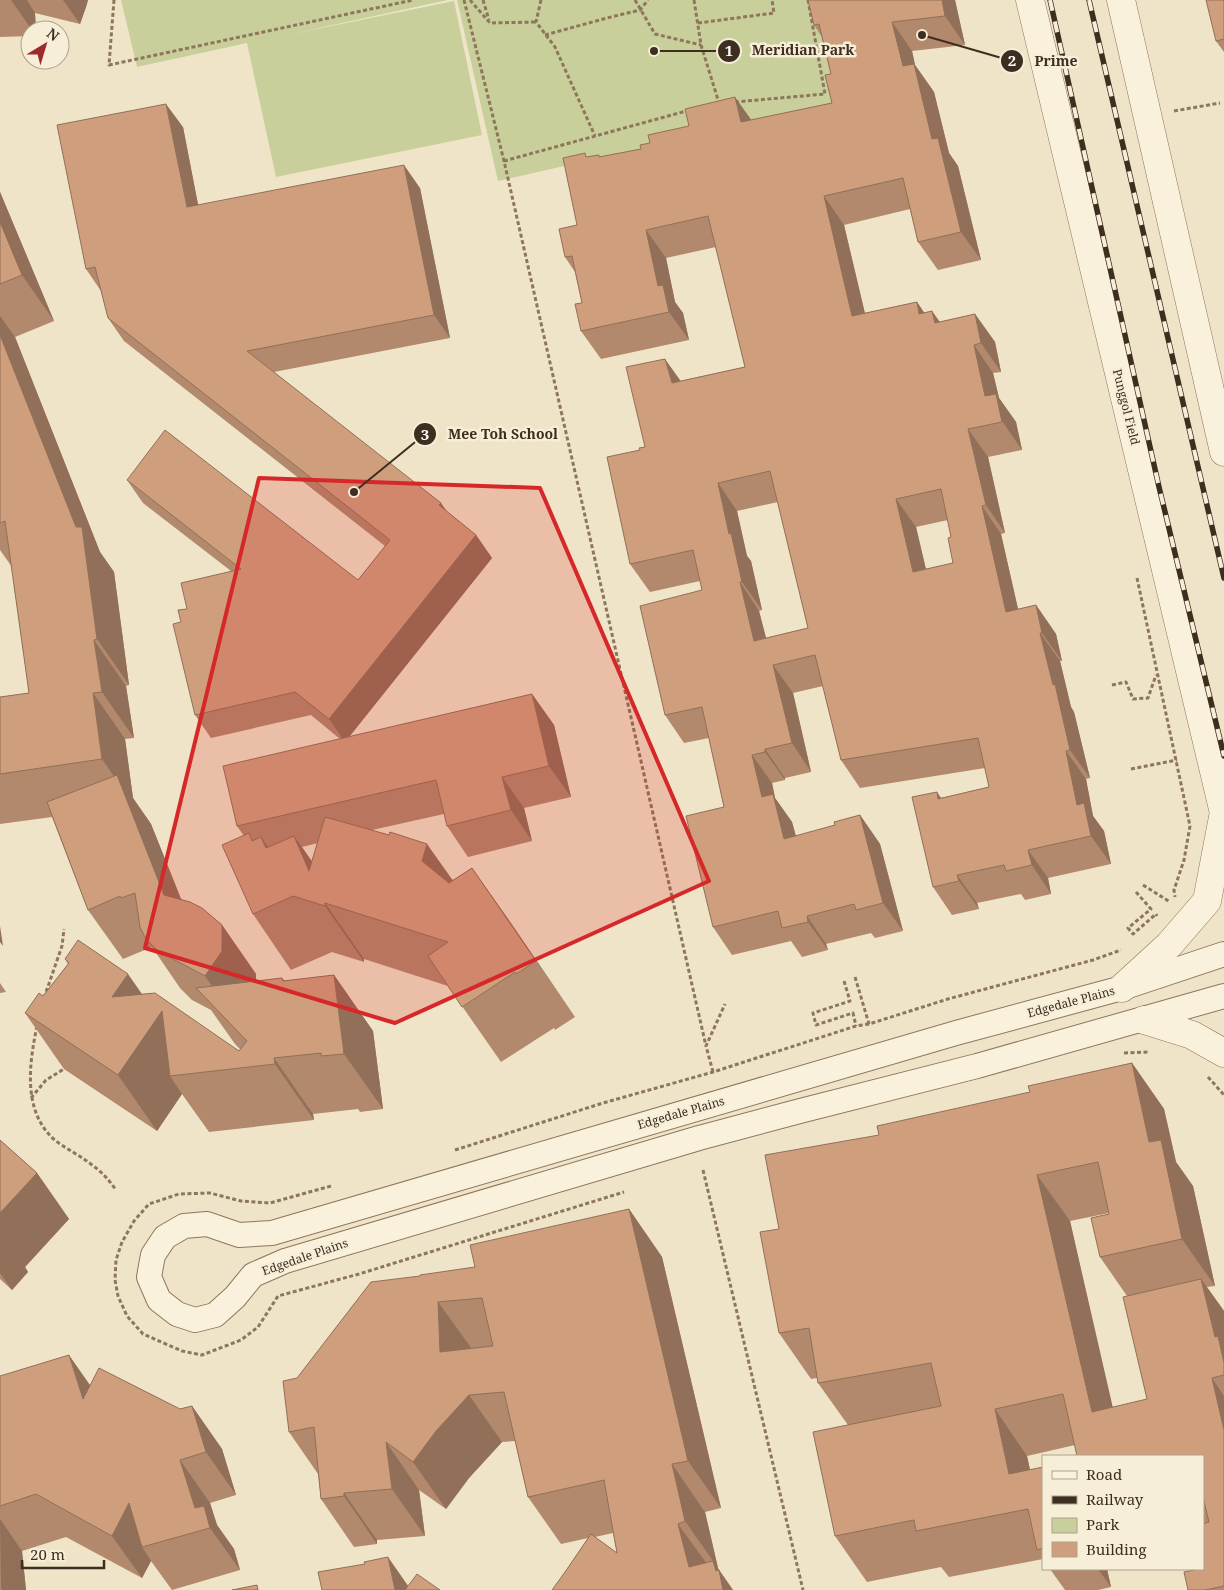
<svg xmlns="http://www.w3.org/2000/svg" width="1224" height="1590" viewBox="0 0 1224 1590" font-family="'Noto Serif',serif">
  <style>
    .green { fill: #c9cf9b }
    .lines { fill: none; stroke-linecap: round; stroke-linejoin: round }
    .minor-casing { stroke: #8d765c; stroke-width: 26 }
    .tertiary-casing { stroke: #8d765c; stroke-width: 29 }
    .path { stroke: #8d765c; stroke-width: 3; stroke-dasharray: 4 2.5; stroke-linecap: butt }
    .minor { stroke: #faf1dc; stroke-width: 24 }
    .tertiary { stroke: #faf1dc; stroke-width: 28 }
    .rail-casing { stroke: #3d2e20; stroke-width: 5.5 }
    .rail { stroke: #f7eed8; stroke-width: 4; stroke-dasharray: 11; stroke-linecap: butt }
    .wall { fill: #b2896c; fill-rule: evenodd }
    .shaded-wall { fill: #916f58 }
    .building { fill: #cf9f7d; stroke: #916f58; fill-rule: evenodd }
    .marked { fill: #d62828; fill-opacity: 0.2; stroke: #d62828; stroke-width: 4; stroke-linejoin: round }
    .labels { text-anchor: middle; stroke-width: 5; stroke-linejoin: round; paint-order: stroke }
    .street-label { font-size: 12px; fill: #3d2e20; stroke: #f7eed8 }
    .leader { fill: none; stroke: #3d2e20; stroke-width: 2 }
    .callout-dot { fill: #3d2e20; stroke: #f7eed8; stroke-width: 2 }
    .mark-label { font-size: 15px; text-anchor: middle; font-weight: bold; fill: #fff }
    .callout-label { font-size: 14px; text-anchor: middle; font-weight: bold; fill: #3d2e20; stroke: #f7eed8; stroke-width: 5; stroke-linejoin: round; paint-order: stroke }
  </style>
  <rect width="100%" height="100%" fill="#f0e4c8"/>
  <path class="green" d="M121 0H448L287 35 454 1 482 135 276 177 247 43 137 67Z
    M457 0H828L851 101 498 181Z"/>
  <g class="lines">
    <g class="minor-casing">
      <path id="minor" d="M1224 954 1122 988 956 1033 272 1233 239 1235 207 1224 184 1226 165 1237 153 1255 149 1277 159 1300 177 1314 195 1320 215 1315 235 1297 253 1275 285 1261 699 1138 800 1111 977 1066 1224 996"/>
    </g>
    <g class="tertiary-casing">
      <path id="tertiary" d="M1030 0 1224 813
        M1121 0 1224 452
        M1122 988 1169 945 1207 901 1224 812
        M1144 1020 1192 1035 1224 1053"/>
    </g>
    <path class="path" d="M114 0 109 65 413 0
      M464 0 504 161 706 1046
      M470 0 490 23 536 22
      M483 0 489 20
      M541 0 536 22 555 47 595 136
      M635 0 655 34 701 45
      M694 0 701 45 719 103
      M698 23 774 13 772 0
      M545 35 607 18 640 10 648 0
      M735 102 825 94 808 0
      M1174 111 1220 103
      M504 161 690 110
      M1137 578 1190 826 1184 860 1174 890 1175 897
      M1112 685 1126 682 1133 699 1148 698 1156 675
      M1131 769 1177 760
      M1143 885 1170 902
      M1136 892 1151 909 1128 928 1133 934 1156 914 1157 916
      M855 977 869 1024
      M844 981 850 1001 813 1013 816 1025 853 1013 856 1026
      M44 998 62 946 64 929
      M37 1026C29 1064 22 1113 56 1141 68 1150 81 1156 92 1165 102 1172 109 1180 116 1190
      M1124 1053 1148 1052
      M713 1072 706 1046 725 1004
      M1208 1077 1224 1095
      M31 1098 46 1080 64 1069
      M455 1150 603 1103 713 1072 856 1026 869 1024 948 999 1093 960 1121 950
      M703 1170 803 1590
      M331 1186 270 1203 241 1201 210 1193 179 1194 149 1204 134 1221 122 1242 116 1260 115 1280 118 1296 127 1316 143 1334 182 1351 202 1355 241 1340 258 1327 278 1296 359 1274 624 1192"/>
    <use href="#minor" class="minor"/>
    <use href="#tertiary" class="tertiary"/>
    <g class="rail-casing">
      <path id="rail" d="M1050 0 1159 487 1224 756
        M1089 0 1224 578"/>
    </g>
    <use href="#rail" class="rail"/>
  </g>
  <path class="wall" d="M0 0H88L86 7 80 24 35 13 36 30H30V36L0 37Z
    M955 0 965 45 912 51 915 65 934 92 949 153 958 166 981 260 938 270 918 242 910 209 844 225 865 313 917 302 924 313 932 311 939 322 975 314 995 342 1001 372 993 373 999 398 1016 422 1022 450 988 457 1005 533 1001 534 1018 609 1036 605 1056 634 1062 661H1060L1071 707 1074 712 1090 778 1086 779 1093 816 1104 831 1111 864 1048 878 1051 894 1025 900 1021 894 977 903 979 909 952 915 933 887 941 798 989 787 985 768 860 788 841 760 823 686 793 693 811 772 785 778V780L772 783 775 798 792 822 796 836 835 825 860 815 880 844 903 931 875 938 871 933 826 944 828 950 802 957 791 941 732 955 713 927 724 807 709 738 684 743 665 715 702 590 700 581 650 592 630 564 640 450 645 447 681 381 745 367 716 247 666 258 675 302 683 313 689 340 601 359 581 331 582 303 575 272 565 257 577 225 588 157H600L641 149 752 120 832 103 831 74 822 37 814 25ZM778 502 808 628 766 638 759 611 762 610 751 561 747 556 737 511ZM948 520 951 537 953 563 926 569 916 527Z
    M1224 0V52L1216 41Z
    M183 127 198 205 420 188 450 338 274 372 476 535 492 558 349 737 532 694 554 725 571 797 524 808 532 841 468 857 447 826 444 814 372 830 453 880 472 868 575 1017 555 1030 554 1028 501 1062 448 986 364 959V962L332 952 291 970 253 914 244 836 237 826 340 739 311 715 211 738 195 715 181 622 187 609 231 571 143 503 127 480 358 580 385 546 124 341 108 318 101 291 86 269ZM318 843 312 862 302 847Z
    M0 192 54 321 15 337 100 552 114 572 129 685 126 686 134 738 125 739 133 798 151 824 181 899 222 925 256 974V981L282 978 285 981 334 975 373 1031 383 1109 360 1112 358 1109 313 1114 314 1120 209 1132 182 1094 157 1131 64 1069 25 1013 43 996 68 964 65 959 142 994 239 1051 240 1049 235 1044 211 1010 192 1000 180 988 152 947 123 959 88 910 52 817 0 824V697L29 693 12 567 0 550Z
    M0 983 6 992 0 993Z
    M1132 1063 1164 1109 1176 1162 1193 1186 1215 1286 1207 1287 1224 1311V1590H1188L1203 1569V1456L1075 1445 1027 1456 1030 1470 1043 1467V1559L949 1577 941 1567 867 1582 835 1536 848 1425 818 1383 817 1378 811 1379 779 1333V1229L879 1135ZM1109 1213 1100 1257 1127 1296 1147 1399 1112 1408 1070 1221Z
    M0 1140 37 1173 69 1219 25 1267 28 1272 12 1290 0 1279Z
    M629 1209 662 1257 721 1508 705 1512 718 1568V1569L733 1590 565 1572 588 1538 561 1544 528 1497 515 1441 502 1442 469 1478 446 1509 419 1490 425 1536 377 1540V1544L354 1547 321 1499 318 1474 289 1432 297 1378 420 1276 475 1267ZM613 1533 617 1553 595 1537Z
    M0 1376 90 1385 180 1409 192 1406 222 1449 236 1495 210 1503 217 1525 234 1549 240 1570 172 1590 151 1561 142 1578 66 1537 22 1551 26 1590H0Z
    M1050 1569H1107L1111 1587 1098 1590H1065Z"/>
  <path class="shaded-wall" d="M11 0H27L35 13 36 30H32Z
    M63 0H88L86 7 80 24Z
    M942 0H955L965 45 945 16Z
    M892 22 912 51 915 65 934 92 949 153 958 166 981 260 961 232 932 139 903 66Z
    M735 97 755 125 741 122Z
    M166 104 183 127 203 230 187 207Z
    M404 165 420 188 450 338 434 315Z
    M0 192 54 321 22 275 0 222Z
    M824 196 844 225 872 344 852 316Z
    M646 230 666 258 675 302 683 313 689 340 669 312 658 286Z
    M917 302 936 330 919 314Z
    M932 311 952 339 935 323Z
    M975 314 995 342 1001 372 981 343Z
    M0 316 15 337 100 552 114 572 129 685 97 639 76 527 0 335Z
    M974 345 993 373 999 398 1016 422 1022 450 985 396Z
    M665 359 685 387 672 383Z
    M968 429 988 457 1005 533 986 505Z
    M718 483 737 511 747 556 751 561 762 610 742 582 729 534Z
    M896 499 916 527 933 600 913 572Z
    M441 503 457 526 439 505Z
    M982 506 1001 534 1025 640 1006 612Z
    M476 535 492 558 345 742 329 719Z
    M740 582 759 611 774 669 754 641Z
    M1036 605 1056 634 1062 661 1042 633Z
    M1040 633 1060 661 1071 707 1074 712 1090 778 1070 750 1053 685Z
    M94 640 126 686 134 738 102 692Z
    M773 665 793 693 811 772 792 743Z
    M93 693 125 739 133 798 151 824 199 944 164 895 122 788 102 759Z
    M532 694 554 725 571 797 549 766Z
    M765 749 785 778V780L765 752Z
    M1066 751 1086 779 1093 816 1104 831 1111 864 1091 836 1077 805Z
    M752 755 772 783 775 798 792 822 804 867 784 839 762 797Z
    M502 777 524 808 532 841 511 810Z
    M937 792 956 820 938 799Z
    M860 815 880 844 903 931 883 903Z
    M294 836 333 891 309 871Z
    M261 837 300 893 266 848Z
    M427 844 466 899 422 861Z
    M1028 850 1048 878 1051 894 1032 865Z
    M472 868 511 923 575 1017 536 961Z
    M957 875 977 903 979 909 959 881Z
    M325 903 364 959V962L325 906Z
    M807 916 826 944 828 950 808 922Z
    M222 925 256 974V1001L239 1025 205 976Z
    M0 926 3 946 0 942Z
    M128 974 158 1017 162 1011 170 1076 182 1094 157 1131 118 1075 112 997Z
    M334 975 373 1031 383 1109 344 1054Z
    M274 1058 313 1114 314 1120 275 1064Z
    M1132 1063 1164 1109 1176 1162 1193 1186 1215 1286 1182 1239 1149 1142Z
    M37 1173 69 1219 25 1267 28 1272 12 1290 0 1273V1213Z
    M1037 1175 1070 1221 1124 1456 1092 1412Z
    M629 1209 662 1257 721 1508 688 1461Z
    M1201 1279 1224 1311V1363L1215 1337Z
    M438 1302 472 1349 440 1352Z
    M69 1355 99 1398 83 1399Z
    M1212 1378 1224 1396V1430Z
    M469 1395 502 1442 469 1478 446 1509 413 1462 436 1431Z
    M192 1406 222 1449 236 1495 206 1452Z
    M995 1409 1027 1456 1041 1521 1009 1474Z
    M386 1442 419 1490 425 1536 392 1489Z
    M180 1460 210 1503 217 1525 234 1549 240 1570 210 1528 195 1508Z
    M672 1464 705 1512 718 1568 685 1521Z
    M344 1493 377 1540V1544L344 1496Z
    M129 1503 142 1547 151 1561 142 1578 112 1536Z
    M0 1519 22 1551 26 1590H2L1 1588Z
    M678 1524 712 1571 689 1567Z
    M388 1557 411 1590H395Z
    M713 1561 733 1590H723Z
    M1098 1569H1107L1111 1587Z"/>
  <path class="building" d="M808 0H942L945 16 892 22 903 66 914 64 932 139 938 138 961 232 918 242 903 178 824 196 852 316 917 302 919 314 932 311 935 323 975 314 981 343 974 345 985 396 996 394 1002 422 968 429 986 505 982 506 1006 612 1036 605 1042 633H1040L1053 685 1055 684 1070 750 1066 751 1077 805 1084 803 1091 836 1028 850 1032 865 1006 871 1004 865 957 875 959 881 933 887 912 797 937 792 938 799 989 787 978 738 841 760 815 655 773 665 792 743 765 749V752L752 755 762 797 773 794 784 839 835 825 834 822 860 815 883 903 856 910 854 904 807 916 808 922 782 928 778 911 713 927 686 816 724 807 702 707 665 715 640 606 702 590 693 550 630 564 607 457 640 450 639 448 645 447 626 367 665 359 672 383 745 367 708 216 646 230 658 286 663 285 669 312 581 331 575 304 582 303 572 256 565 257 559 229 577 225 563 158 585 153 586 157 599 155V157L641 149 640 145 650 143 648 135 689 126 685 109 735 97 741 122 832 103 825 75 831 74 819 24 814 25ZM770 471 808 628 754 641 740 582H742L731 533 729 534 718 483ZM941 489 951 537 948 538 953 563 913 572 896 499Z
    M1206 0H1224V39L1216 41Z
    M166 104 187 207 404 165 434 315 247 351 441 503 439 505 476 535 329 719 295 692 195 715 173 624 181 622 178 610 187 609 181 583 241 569 127 480 165 430 358 580 390 540 108 318 95 267 86 269 57 125Z
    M0 222 22 275 0 284Z
    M0 335 76 527H82L97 639 94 640 102 692 93 693 102 759 0 774V697L29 693 5 521 0 523Z
    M532 694 549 766 502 777 511 810 447 826 436 780 237 826 223 766Z
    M117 775 164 895 190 902 202 908 222 925V951L205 976 158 951 146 939 140 927 135 893 121 898 120 896 88 910 47 802Z
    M325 817 389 835 390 832 427 844 422 861 449 883 472 868 536 961 516 974 515 972 462 1007 428 956 448 942 325 903V906L293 896 253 914 222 845 249 833 252 841 261 837 266 848 294 836 309 871Z
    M78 940 128 974 112 997 155 993 239 1051 247 1041 196 988 282 978 283 981 334 975 344 1054 321 1056V1053L274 1058 275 1064 170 1076 162 1011 118 1075 25 1013 39 993 43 996 69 963 65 959Z
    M1132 1063 1149 1142 1161 1140 1182 1239 1100 1257 1091 1218 1109 1214 1098 1162 1037 1175 1092 1412 1147 1399 1123 1297 1201 1279 1215 1337 1218 1336 1224 1363V1375L1212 1378 1224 1430V1586L1205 1590H1188L1184 1572 1194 1570 1193 1569H1203V1524L1209 1522 1203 1497V1456H1077L1063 1394 995 1409 1009 1474 1043 1467V1548L1037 1550 1028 1509 916 1531 914 1520 835 1536 813 1432 941 1406 931 1363 818 1383 809 1328 779 1333 760 1232 779 1229 765 1155 879 1135 877 1126 1030 1092 1028 1086Z
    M0 1140 37 1173 0 1213Z
    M629 1209 688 1461 672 1464 685 1521 678 1524 689 1567 713 1561 716 1571 719 1570 723 1590H552L565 1572 591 1534 617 1553 604 1480 528 1497 504 1392 469 1395 436 1431 413 1462 386 1442 392 1489 344 1493V1496L321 1499 314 1427 289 1432 283 1381 297 1378 371 1282 420 1276V1275L475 1267 470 1245ZM482 1298 493 1346 440 1352 438 1302Z
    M69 1355 83 1399 99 1368 180 1409 192 1406 206 1452 180 1460 195 1508 204 1506 210 1528 142 1547 129 1503 112 1536 36 1494 0 1506V1376Z
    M388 1557 395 1590H322L318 1572 365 1564 364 1562Z
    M417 1574 440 1590H405Z
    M257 1585 258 1590H232Z"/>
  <path class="marked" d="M259 478 540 488 709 881 395 1023 145 948Z"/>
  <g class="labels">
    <g class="street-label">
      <text transform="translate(1126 407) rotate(76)" y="4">Punggol Field</text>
      <text transform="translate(1071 1002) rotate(-15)" y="4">Edgedale Plains</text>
      <text transform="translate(681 1113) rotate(-16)" y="4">Edgedale Plains</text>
      <text transform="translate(305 1257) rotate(-19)" y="4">Edgedale Plains</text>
    </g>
  </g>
  <path class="leader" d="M654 51L729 51M922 35L1012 61M354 492L425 434"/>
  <g class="callout-dot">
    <circle cx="654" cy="51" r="5"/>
    <circle cx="922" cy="35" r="5"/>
    <circle cx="354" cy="492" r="5"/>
    <circle cx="729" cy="51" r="12"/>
    <circle cx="1012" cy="61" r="12"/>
    <circle cx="425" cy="434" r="12"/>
  </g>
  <g class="mark-label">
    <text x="729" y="56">1</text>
    <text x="1012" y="66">2</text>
    <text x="425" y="440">3</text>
  </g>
  <g class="callout-label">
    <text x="803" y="55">Meridian Park</text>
    <text x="1056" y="66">Prime</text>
    <text x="503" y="439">Mee Toh School</text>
  </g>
  <rect x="1042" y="1455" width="162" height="115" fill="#f7eed8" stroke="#ada18e"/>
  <rect x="1052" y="1471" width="25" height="8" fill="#faf1dc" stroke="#ada18e"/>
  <text x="1086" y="1480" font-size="15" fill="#3d2e20">Road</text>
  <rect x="1052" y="1496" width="25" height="8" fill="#3d2e20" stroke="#ada18e"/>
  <text x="1086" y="1505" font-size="15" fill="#3d2e20">Railway</text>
  <rect x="1052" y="1518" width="25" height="15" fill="#c9cf9b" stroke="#ada18e"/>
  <text x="1086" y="1530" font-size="15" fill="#3d2e20">Park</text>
  <rect x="1052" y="1542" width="25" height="15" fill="#cf9f7d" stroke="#ada18e"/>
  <text x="1086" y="1555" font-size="15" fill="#3d2e20">Building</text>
  <g transform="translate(45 45) rotate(38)"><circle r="24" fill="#f7eed8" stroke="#ada18e"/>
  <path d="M0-4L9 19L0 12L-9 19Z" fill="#9e2a2b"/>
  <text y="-8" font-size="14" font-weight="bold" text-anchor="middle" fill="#3d2e20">N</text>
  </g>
  <path d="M22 1560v8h82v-8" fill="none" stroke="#3d2e20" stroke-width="2.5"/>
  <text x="30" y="1560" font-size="15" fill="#3d2e20" stroke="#f7eed8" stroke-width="4" paint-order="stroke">20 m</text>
</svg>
